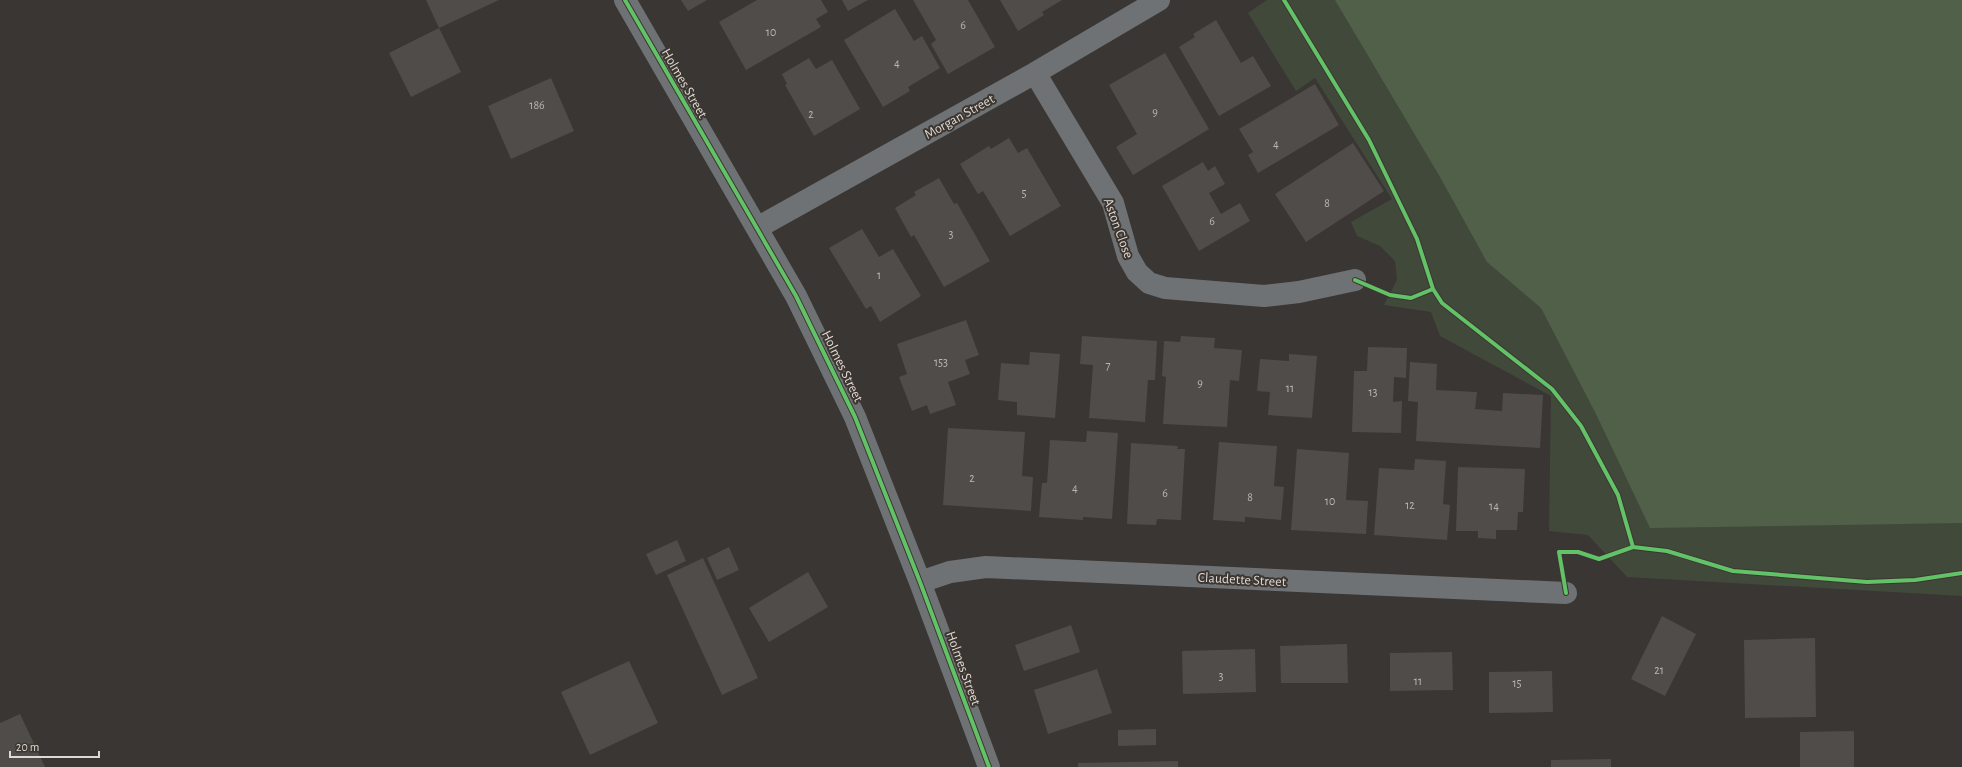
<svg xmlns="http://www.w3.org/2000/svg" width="1962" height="767" viewBox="0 0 1962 767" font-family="'Alegreya Sans',sans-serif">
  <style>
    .green { fill: #41493b }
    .forest { fill: #516048 }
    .building { fill: #4f4c4a }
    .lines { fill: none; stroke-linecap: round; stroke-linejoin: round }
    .street { stroke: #6f7274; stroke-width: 22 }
    .cycleway-casing { stroke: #3d3630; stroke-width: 6 }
    .cycleway { stroke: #61c268; stroke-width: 4 }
    .labels { text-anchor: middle; stroke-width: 4; stroke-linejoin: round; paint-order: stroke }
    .number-label { font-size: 12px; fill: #bab6b2 }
    .street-label { font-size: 14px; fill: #ddd9d5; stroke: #3d3630 }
  </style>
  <rect width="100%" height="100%" fill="#3a3633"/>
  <path class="green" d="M1267 0H1579L1962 190V596L1627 577 1588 535 1549 531 1551 396 1440 336 1431 312 1384 305 1397 280 1395 261 1380 246 1357 236 1351 222 1392 199 1315 78 1296 91 1248 13Z"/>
  <path class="forest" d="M1335 0H1962V523L1650 528 1596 414 1541 308 1487 262 1440 177Z"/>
  <path class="building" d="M426 0H499L439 28Z
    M681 0H707L688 11Z
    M757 0H821L828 12 816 19 821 27 746 70 719 22Z
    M842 0H868L848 11Z
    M913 0H968L995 47 948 74 931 44 936 40Z
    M1000 0H1062L1042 12 1044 15 1018 31Z
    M895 9 914 41 922 36 940 68 908 87 910 91 883 107 844 40Z
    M1216 20 1241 63 1253 56 1271 86 1219 116 1179 47 1195 37 1193 34Z
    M439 28 461 72 411 97 389 53Z
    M1165 53 1209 129 1133 175 1116 147 1137 134 1109 85Z
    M809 58 816 69 832 60 860 109 814 136 785 85 787 84 782 74Z
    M551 78 574 131 511 159 488 106Z
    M1315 84 1339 125 1258 173 1248 155 1253 152 1239 129Z
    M1009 138 1018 153 1027 148 1061 206 1010 236 983 191 978 194 960 164 989 146 991 149Z
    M1353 143 1384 191 1306 242 1275 194Z
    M1203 162 1208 171 1215 166 1225 184 1209 193 1221 214 1240 203 1250 221 1199 251 1162 186Z
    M939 178 954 204 957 203 990 261 944 287 914 235 911 237 895 208 916 195 914 192Z
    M862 229 879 257 893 249 921 296 880 322 871 306 866 309 829 248Z
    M966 320 979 355 965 360 970 374 948 382 956 405 930 414 927 405 912 411 899 377 907 374 897 344Z
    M1082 336 1157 341 1155 380H1148L1145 422 1089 418 1093 365 1080 364Z
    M1181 336 1215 338 1214 348 1242 350 1239 381 1230 380 1227 427 1163 424 1166 377 1162 376 1164 341 1180 342Z
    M1368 347 1407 348 1406 378 1394 377 1393 402 1402 401 1401 433 1352 432 1354 371H1367Z
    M1030 352 1060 354 1055 418 1017 415V402L998 400 1001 363 1029 365Z
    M1289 354 1317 356 1312 418 1268 415 1270 392 1257 391 1260 359 1289 361Z
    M1410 362 1437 364 1436 390 1477 392 1475 409 1502 411 1503 393 1543 395 1540 448 1416 441 1418 402 1408 401Z
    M948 428 1025 432 1022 476 1033 477 1031 511 943 505Z
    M1087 431 1118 433 1112 519 1083 517V520L1039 517 1042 483H1047L1050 440 1086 442Z
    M1219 442 1277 446 1274 486 1284 487 1281 520 1245 517V522L1213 520Z
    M1131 443 1178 446 1177 449H1185L1181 520 1157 519 1156 525 1127 524Z
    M1297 449 1349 453 1346 500 1368 501 1366 534 1291 530Z
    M1415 459 1446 461 1443 504 1450 505 1447 540 1374 535 1379 468 1414 470Z
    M1458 467 1525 469 1523 512H1518L1517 530H1496V539L1478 538V531H1456Z
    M677 540 686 561 656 575 646 554Z
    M729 547 739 570 717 580 707 558Z
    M703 558 758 678 722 695 667 575Z
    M808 572 828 607 769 642 749 608Z
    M1662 616 1696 634 1665 696 1631 679Z
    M1071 625 1080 652 1024 671 1015 645Z
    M1815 638 1816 717 1745 718 1744 640Z
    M1347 644 1348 683H1281L1280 646Z
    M1255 649 1256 692 1183 694 1182 651Z
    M1452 652 1453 690 1390 691V653Z
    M629 661 658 723 590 755 561 692Z
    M1097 669 1112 713 1048 734 1034 690Z
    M1552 671 1553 712 1489 713V672Z
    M20 714 45 767H0V723Z
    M1156 729V745L1118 746V730Z
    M1854 731V767H1800V732Z
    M1611 759V767H1551V760Z
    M1178 761V767H1078V763Z"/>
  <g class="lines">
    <path class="street" d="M625 0 796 296 855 417 920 582 989 767
      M1035 73 1113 203 1128 256 1137 272 1149 283 1165 288 1264 296 1299 292 1355 280
      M757 228 1035 73 1159 0
      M920 582 950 572 986 567 1566 593"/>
    <g class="cycleway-casing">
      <path id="cycleway" d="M625 0 796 296 855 417 920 582 989 767
        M1284 0 1369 140 1417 239 1433 289
        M1355 280 1390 295 1411 298 1433 289 1442 303 1552 389 1581 426 1618 495 1633 547
        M1566 593 1559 552H1578L1599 559 1633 547 1667 551 1733 571 1867 582 1915 580 1962 573"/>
    </g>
    <use href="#cycleway" class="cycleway"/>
  </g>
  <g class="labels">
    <g class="number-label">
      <text x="963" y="29">6</text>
      <text x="771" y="36">10</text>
      <text x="897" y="67">4</text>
      <text x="537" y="109">186</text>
      <text x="1155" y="116">9</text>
      <text x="811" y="118">2</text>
      <text x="1276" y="148">4</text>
      <text x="1024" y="197">5</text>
      <text x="1327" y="207">8</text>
      <text x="1212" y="225">6</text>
      <text x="951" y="238">3</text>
      <text x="879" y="279">1</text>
      <text x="941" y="366">153</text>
      <text x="1108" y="369">7</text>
      <text x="1200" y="387">9</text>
      <text x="1290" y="392">11</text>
      <text x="1373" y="396">13</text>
      <text x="972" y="482">2</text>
      <text x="1075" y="492">4</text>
      <text x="1165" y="497">6</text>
      <text x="1250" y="501">8</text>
      <text x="1330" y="505">10</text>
      <text x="1410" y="509">12</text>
      <text x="1494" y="510">14</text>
      <text x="1659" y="674">21</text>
      <text x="1221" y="680">3</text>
      <text x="1418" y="685">11</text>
      <text x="1517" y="687">15</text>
    </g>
    <g class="street-label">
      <text transform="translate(685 83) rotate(60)" y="5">Holmes Street</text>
      <text transform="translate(959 116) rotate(-29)" y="5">Morgan Street</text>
      <text transform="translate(1119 228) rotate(70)" y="5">Aston Close</text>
      <text transform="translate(843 366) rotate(64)" y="5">Holmes Street</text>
      <text transform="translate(1242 579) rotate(3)" y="5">Claudette Street</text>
      <text transform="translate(964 668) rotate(70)" y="5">Holmes Street</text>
    </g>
  </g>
  <path d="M10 751v6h89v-6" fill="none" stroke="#ddd9d5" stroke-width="2"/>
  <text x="16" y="751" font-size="12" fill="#ddd9d5" stroke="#3d3630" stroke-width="3" paint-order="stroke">20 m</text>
</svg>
